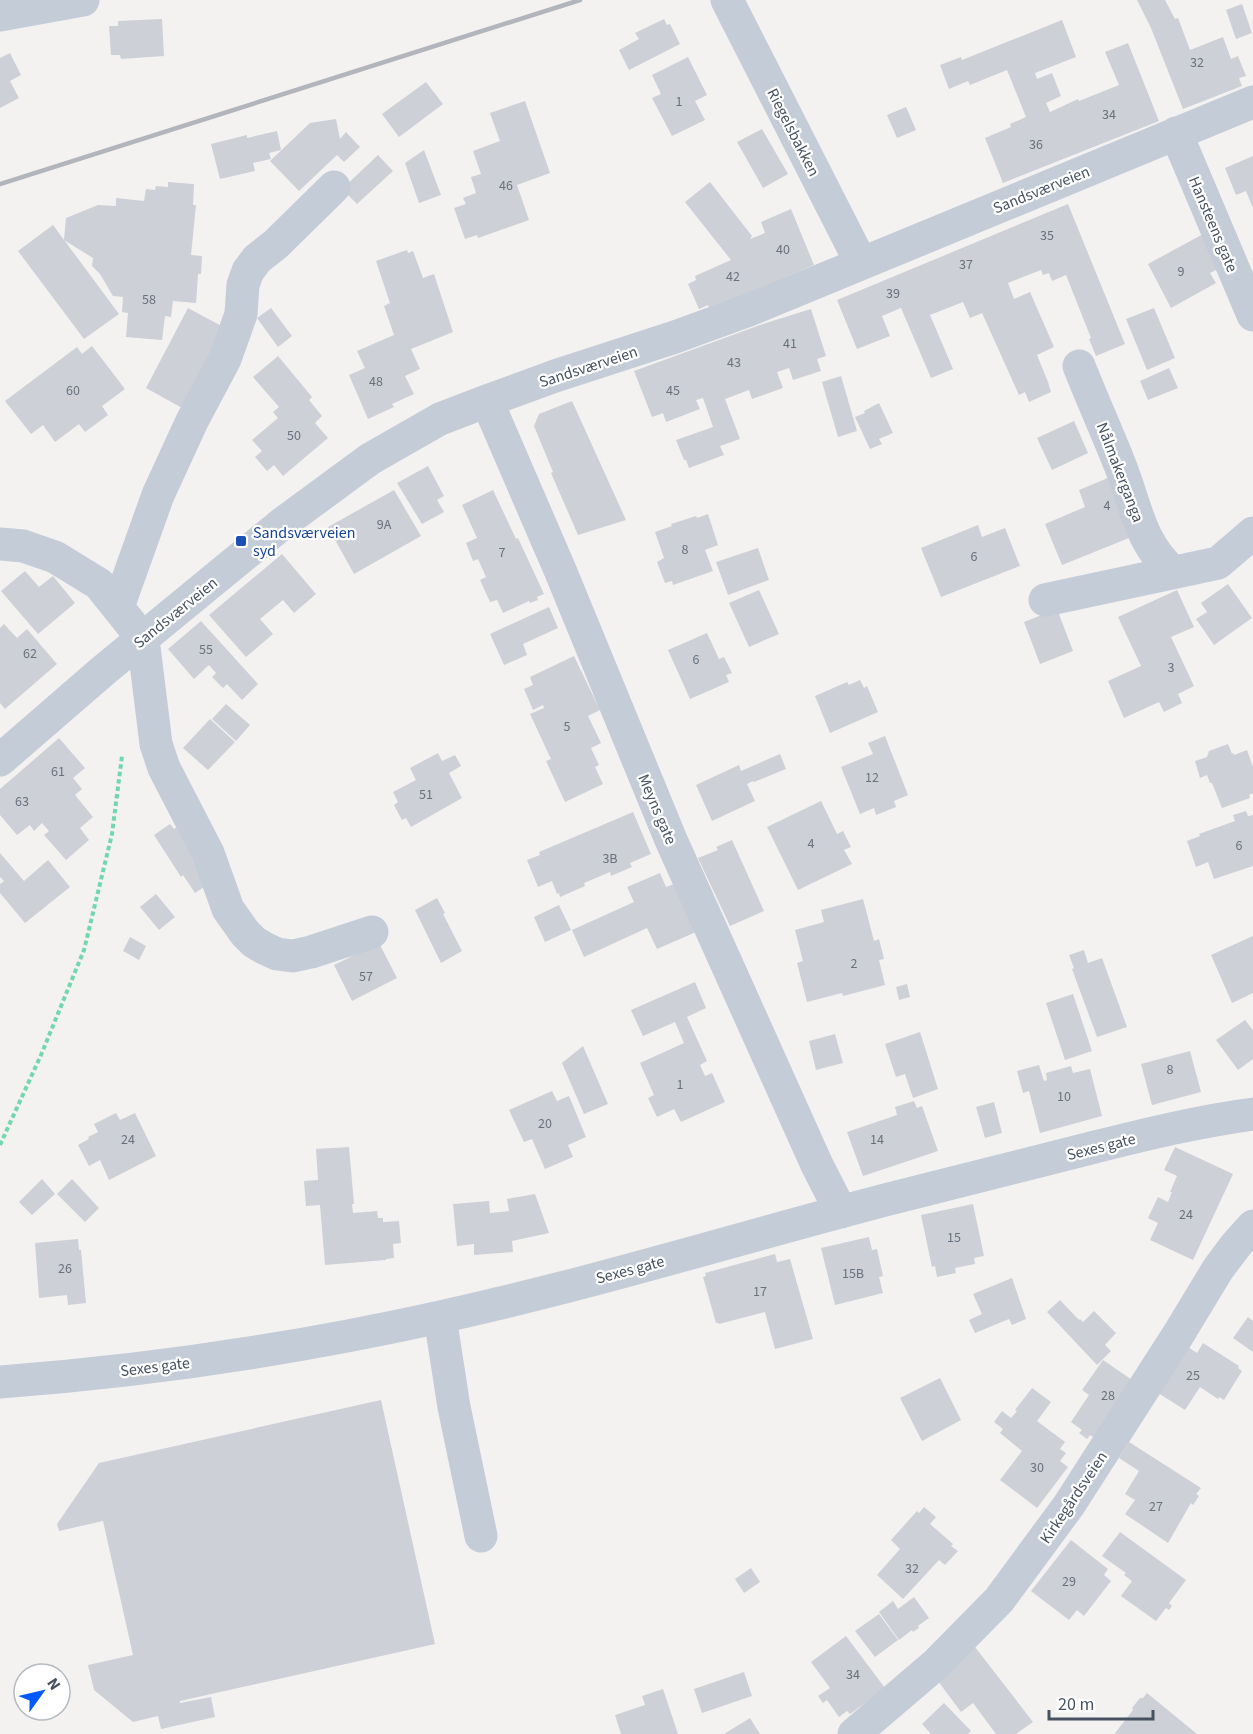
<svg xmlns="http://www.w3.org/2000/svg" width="1253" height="1734" viewBox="0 0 1253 1734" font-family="'Source Sans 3',sans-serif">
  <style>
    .building { fill: #cdd0d6 }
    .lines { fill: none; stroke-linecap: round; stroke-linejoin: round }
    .path { stroke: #70d7ae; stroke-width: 4; stroke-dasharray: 4.5 3; stroke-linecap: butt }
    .minor { stroke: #c4ccd7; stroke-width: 33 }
    .rail { stroke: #b3b5bc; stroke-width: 4.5 }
    .transit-dot { fill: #1a4fb4; stroke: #fff; stroke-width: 2 }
    .labels { text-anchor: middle; stroke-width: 4.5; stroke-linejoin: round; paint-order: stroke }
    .number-label { font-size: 14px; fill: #68727e }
    .street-label { font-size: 16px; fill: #475261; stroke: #fff }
    .transit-label { font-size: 16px; fill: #164399; stroke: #fff; text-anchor: start }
  </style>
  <rect width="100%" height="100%" fill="#f4f1f1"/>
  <path class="building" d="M1137 0H1165L1175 19 1178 18 1190 50 1223 37 1231 59 1238 56 1246 76 1239 78 1242 86 1183 109 1151 28Z
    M1242 4 1252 33 1236 39 1226 10Z
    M162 19 164 56 121 59 120 55H111L109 26H118V21Z
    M664 19 667 25 670 24 680 44 629 70 619 50 639 39 635 33Z
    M1062 20 1076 57 1035 73 1037 79 1052 73 1061 96 1046 103 1050 112 1078 99 1079 101 1119 85 1105 52 1128 43 1159 121 1003 183 985 138 1011 127 1010 124 1026 117 1007 70 970 85 968 81 949 89 940 65 961 57 962 60Z
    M10 53 21 75 10 81 19 98 0 108V58Z
    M688 57 707 95 695 101 705 120 672 136 652 98 661 94 652 75Z
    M426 82 443 104 399 137 382 114Z
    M525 101 550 173 517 185 529 220 478 238 477 235 465 239 454 208 466 204 463 198 476 193 471 177 481 174 473 151 500 141 490 113Z
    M906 107 916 130 897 138 887 115Z
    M336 119 340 139 346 132 360 147 344 162 337 155 299 191 270 161 310 123Z
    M762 129 788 174 763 188 737 142Z
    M277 131 281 150 269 153 271 159 253 163 255 171 220 179 211 144 247 135V138Z
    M424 150 441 195 419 203 405 163Z
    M378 155 393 171 357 204 342 189Z
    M1253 156V208L1246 191 1236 195 1225 168Z
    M168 182 194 184 193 205H196L191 255 202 256 201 274H198L196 303 173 301 171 317 165 316 162 340 126 337 128 313 122 312 123 297 113 296 100 274 92 266 93 258 64 240 66 218 98 205 116 206V198L144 201 146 189 155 190 156 186 168 187Z
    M710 182 752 236 750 239 765 233 761 222 791 209 814 265 710 310 708 305 699 309 688 284 696 280 695 276 731 260 685 202Z
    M1068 204 1125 344 1096 356 1089 339 1091 338 1066 275 1052 281 1049 273 1043 275 1041 270 1008 283 1014 299 1030 292 1054 347 1037 355 1048 382 1051 392 1029 402 1025 392 1019 395 982 313 970 318 963 302 930 315 953 369 931 378 901 308 882 316 890 336 857 349 837 300Z
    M53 225 119 314 84 339 18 251Z
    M1205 233 1220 268 1210 273 1216 283 1171 308 1148 264Z
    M407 250 408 253 413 251 423 278 434 274 453 332 411 349 420 369 405 376 414 394 392 404 394 407 368 419 349 375 365 368 357 351 394 335 384 306 390 303 376 261Z
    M188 308 227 329 184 409 146 388Z
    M271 308 292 336 278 347 257 318Z
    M1154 308 1175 358 1147 370 1126 319Z
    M811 309 826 356 817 359 821 371 793 380 789 368 777 372 783 388 752 399 749 390 725 399 740 439 720 446 724 455 689 468 686 460H684L676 440 713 427 703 398 696 400 700 409 666 422 663 413 652 417 634 371 760 325Z
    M92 346 125 389 102 406 108 415 85 432 79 424 55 442 43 425 31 434 5 401 77 347 82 354Z
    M278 356 312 397 309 400 322 416 315 423 328 438 283 476 274 465 267 471 255 457 262 451 252 440 278 418 273 412 279 407 253 377Z
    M1169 368 1178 388 1148 400 1140 381Z
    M841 376 857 431 838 437 822 382Z
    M572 401 626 520 578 535 551 473 553 472 534 426 539 414Z
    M879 403 893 433 879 439 882 444 870 449 855 417 865 413 864 411Z
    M1074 421 1088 453 1052 470 1037 438Z
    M428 466 444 496 437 500 444 512 422 524 397 483Z
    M1110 477 1134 536 1062 565 1045 524 1085 507 1079 490Z
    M394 490 421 536 354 574 328 527Z
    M493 490 516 539 518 538 544 594 537 597 538 600 530 603 529 601 503 613 497 600 490 602 480 580 486 577 478 559 473 561 466 543 477 538 462 505Z
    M708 514 718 545 705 550 713 571 673 585 672 581 665 583 657 562 664 558 655 532 672 526 671 524 696 516 697 518Z
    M978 525 982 537 1005 528 1020 566 941 597 921 548Z
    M758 548 769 580 728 595 716 562Z
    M282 554 316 594 294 613 283 600 260 619 273 634 246 657 209 615Z
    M25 571 39 587 53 576 75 603 38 634 1 591Z
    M1228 584 1252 618 1214 645 1196 619 1207 612 1201 603Z
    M759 590 779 634 749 647 729 603Z
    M1177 590 1194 627 1171 637 1194 686 1178 694 1182 703 1164 712 1159 702 1124 718 1108 681 1141 666 1118 617Z
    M549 607 558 628 523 644 527 655 504 665 490 634Z
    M1057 609 1073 651 1040 664 1024 622Z
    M201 621 258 684 242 700 227 684 223 688 212 677 216 673 209 665 194 679 168 649Z
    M4 624 17 638 27 629 57 664 5 709 0 703V628Z
    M707 633 719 659 724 657 732 673 726 675 729 682 690 699 668 650Z
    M574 656 600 710 588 716 601 743 591 748 599 765 595 767 603 784 565 802 546 761 551 759 530 714 544 708 543 705 533 710 524 689 533 685 530 677Z
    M860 680 864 688 867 686 878 712 830 733 815 696 847 682 849 685Z
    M226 704 250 725 236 741 212 719Z
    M210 719 235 742 208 770 183 748Z
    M885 736 908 795 894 801 896 807 876 815 874 808 860 814 841 767 873 754 868 743Z
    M59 738 85 768 73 778 82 789 75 795 93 817 80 828 89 840 66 860 44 835 49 831 42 823 34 831 30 825 17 835 0 815V789Z
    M1228 744 1232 754 1234 753V755L1247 750 1253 767V793L1249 795 1250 798 1222 808 1212 783H1210L1207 775 1200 778 1195 761 1207 757 1209 751Z
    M438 753 442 761 455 755 461 766 449 773 462 798 411 827 406 818 402 820 394 805 398 802 393 792 416 780 410 768Z
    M780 754 786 769 754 782 753 781 747 784 755 801 712 821 696 785 739 765 741 771Z
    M821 801 837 834 843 831 851 847 844 850 852 864 798 890 767 827Z
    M1246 811 1248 816 1253 815V866L1214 879 1208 862 1196 867 1187 841 1200 836 1199 834 1235 821 1233 815Z
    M633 812 651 854 630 863 632 867 611 876 610 872 584 883 585 886 560 897 559 893 557 894 552 881 538 887 527 860 540 855 539 852Z
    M170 824 174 829 181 824 207 885 195 893 183 875 181 877 154 835Z
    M732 840 764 911 730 926 698 858 718 850 716 847Z
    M0 853 24 881 48 860 70 887 25 923 0 893V884L4 881 0 877Z
    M660 873 666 887 674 884 696 932 657 949 647 928 584 957 572 930 634 902 627 887Z
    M156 894 175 917 159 930 140 907Z
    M437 898 445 913 443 914 462 951 441 963 415 910Z
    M863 899 874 941 879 939 884 959 879 960 885 985 843 996 842 993 807 1002 797 963 803 961 795 930 824 922 821 910Z
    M559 905 571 930 545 942 534 917Z
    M1253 936V993L1232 1003 1211 955Z
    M130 937 146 946 139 960 123 951Z
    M379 943 397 978 352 1001 334 965Z
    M1084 950 1088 963 1102 958 1127 1027 1097 1037 1072 969 1074 968 1069 955Z
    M695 982 706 1008 687 1017 707 1061 700 1065 705 1076 712 1073 725 1102 681 1122 674 1109 657 1117 648 1098 654 1095 640 1063 684 1043 675 1022 643 1036 631 1010Z
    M907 984 910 997 899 1000 896 987Z
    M1073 994 1092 1051 1065 1060 1046 1003Z
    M1245 1020 1253 1030V1059L1238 1070 1216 1040Z
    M920 1032 938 1089 913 1098 905 1074 896 1077 885 1044Z
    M835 1034 843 1063 816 1070 809 1041Z
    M583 1046 608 1104 584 1114 562 1063Z
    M1190 1051 1201 1092 1152 1105 1141 1064Z
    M1039 1065 1044 1081 1047 1080 1046 1073 1071 1066 1073 1073 1090 1069 1102 1116 1040 1133 1029 1091 1023 1093 1017 1071Z
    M552 1091 557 1101 569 1096 586 1137 568 1145 573 1157 545 1169 532 1139 524 1142 509 1110Z
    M914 1101 917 1108 922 1106 938 1151 863 1176 847 1132 897 1115 895 1107Z
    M994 1102 1002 1133 985 1138 976 1107Z
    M116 1113 120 1120 135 1113 156 1156 109 1180 100 1160 89 1166 78 1145 89 1139 88 1137 98 1132 94 1124Z
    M349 1147 354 1204H352L353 1213 377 1211 378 1218H383V1222L399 1221 401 1243 393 1244 394 1258 386 1259V1260L325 1265 320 1205 306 1206 304 1181 318 1180 316 1149Z
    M1175 1147 1233 1174 1193 1260 1150 1240 1158 1223 1148 1218 1158 1197 1168 1202 1172 1192H1170L1177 1176 1164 1170Z
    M42 1179 55 1194 32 1215 19 1202Z
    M72 1179 99 1208 85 1222 57 1194Z
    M535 1194 549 1233 512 1241 513 1252 474 1255V1244L457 1246 453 1204 489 1201 490 1213 509 1211 507 1199Z
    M973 1204 984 1256 974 1258 975 1264 955 1268 956 1273 937 1277 935 1266 932 1267 921 1215Z
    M869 1237 872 1250 877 1249 883 1276 879 1277 883 1293 835 1305 821 1248Z
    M78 1239 79 1250H81L86 1303 68 1305 67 1295 39 1298 35 1243Z
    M775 1254 777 1262 790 1259 813 1339 775 1349 765 1312 719 1324 718 1323H716L703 1277 706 1276 705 1273Z
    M1012 1278 1026 1319 1012 1325 1009 1319 975 1333 969 1320 982 1314 973 1294Z
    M1060 1300 1079 1320 1080 1319 1083 1322 1094 1311 1116 1333 1105 1345 1111 1351 1097 1365 1047 1312Z
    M1248 1317 1253 1321V1352L1233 1338Z
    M1203 1343 1239 1366 1238 1368 1242 1371 1224 1400 1219 1397 1218 1399 1200 1387 1185 1410 1155 1391 1185 1345 1197 1353Z
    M1103 1360 1135 1382 1096 1439 1090 1435 1087 1439 1079 1433 1082 1430 1071 1422 1089 1395 1082 1390Z
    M940 1378 961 1420 922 1441 900 1398Z
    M1032 1388 1051 1402 1037 1421 1065 1442 1060 1449 1066 1453 1060 1461 1068 1467 1037 1508 1000 1480 1022 1451 1000 1433 1003 1429 994 1422 1002 1411 1011 1418 1017 1411 1015 1410Z
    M381 1400 435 1644 180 1701V1703L211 1697 215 1717 161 1729 158 1716 133 1722 94 1690 88 1665 133 1655 103 1521 59 1531 57 1524 99 1463Z
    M1129 1442 1201 1488 1196 1494 1199 1496 1193 1505 1191 1503 1168 1543 1125 1514 1135 1500 1125 1494 1139 1471 1119 1458Z
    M924 1507 936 1517 930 1524 953 1544 951 1546 958 1551 945 1565 939 1560 903 1599 877 1575 900 1549 891 1540 917 1511 919 1513Z
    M1120 1532 1186 1580 1169 1603 1172 1606 1169 1610 1166 1608 1156 1621 1121 1596 1132 1581 1124 1575 1126 1573 1102 1556Z
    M1071 1540 1108 1569 1104 1575 1111 1581 1084 1616 1077 1610 1069 1620 1031 1591Z
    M751 1568 760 1582 744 1593 735 1579Z
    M914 1597 929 1618 918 1626 919 1628 913 1632 912 1630 899 1640 879 1612 893 1601 898 1609Z
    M879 1614 898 1640 875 1657 855 1631Z
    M846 1636 885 1688 850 1714 847 1711 839 1717 827 1700 823 1703 818 1696 830 1688 811 1662Z
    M975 1647 1033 1722 1016 1734H996L973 1703 961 1712 935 1677Z
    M744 1672 752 1696 702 1713 694 1689Z
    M663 1689 678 1734H621L615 1715 645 1705 642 1696Z
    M1147 1693 1197 1734H1117L1115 1733 1133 1710 1132 1708 1140 1698H1143Z
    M944 1703 971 1731 968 1734H931L922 1724Z
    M750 1718 760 1734H724Z"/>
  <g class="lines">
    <path class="path" d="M0 1145 41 1055 84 950 112 834 122 756"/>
    <path class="minor" d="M727 0 861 263
      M0 15 83 0
      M1176 133 1253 315
      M1079 366C1092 399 1107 432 1120 465 1136 505 1139 542 1173 572
      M487 401 560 570 671 840 817 1165 841 1212
      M0 544 23 546 55 557 99 584 143 639 156 744 164 768 208 853 228 909 245 933 254 942 264 948 277 954 293 956 311 952 372 932
      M1045 600 1218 563 1253 533
      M118 607 158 495 192 421 225 359 241 314 243 285 248 271 257 259 276 244 334 187
      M0 760 104 670 283 523 370 459 440 419 487 401 555 376 675 337 749 310 1253 102
      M440 1317 454 1407 481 1536
      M0 1382C148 1371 295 1349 440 1317 591 1284 739 1238 889 1199 958 1182 1026 1164 1095 1147 1147 1134 1200 1121 1253 1114
      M854 1734 936 1664 999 1600 1069 1505 1178 1335 1218 1269 1236 1245 1253 1226"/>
    <path class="rail" d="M0 184 580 0"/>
  </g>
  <rect class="transit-dot" x="235" y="535" width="12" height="12" rx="3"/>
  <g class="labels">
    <g class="number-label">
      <text x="1197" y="67">32</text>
      <text x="679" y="106">1</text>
      <text x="1109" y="119">34</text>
      <text x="1036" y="149">36</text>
      <text x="506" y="190">46</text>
      <text x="1047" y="240">35</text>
      <text x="783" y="254">40</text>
      <text x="966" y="269">37</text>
      <text x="1181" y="276">9</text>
      <text x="733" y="281">42</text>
      <text x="893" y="298">39</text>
      <text x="149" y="304">58</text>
      <text x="790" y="348">41</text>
      <text x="734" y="367">43</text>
      <text x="376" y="386">48</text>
      <text x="73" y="395">60</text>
      <text x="673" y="395">45</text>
      <text x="294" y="440">50</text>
      <text x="1107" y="510">4</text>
      <text x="384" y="529">9A</text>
      <text x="685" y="554">8</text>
      <text x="502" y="557">7</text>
      <text x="974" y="561">6</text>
      <text x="206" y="654">55</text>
      <text x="30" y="658">62</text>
      <text x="696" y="664">6</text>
      <text x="1171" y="672">3</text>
      <text x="567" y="731">5</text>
      <text x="58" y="776">61</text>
      <text x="872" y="782">12</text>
      <text x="426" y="799">51</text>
      <text x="22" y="806">63</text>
      <text x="811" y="848">4</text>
      <text x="1239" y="850">6</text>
      <text x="610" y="863">3B</text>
      <text x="854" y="968">2</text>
      <text x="366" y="981">57</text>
      <text x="1170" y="1074">8</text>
      <text x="680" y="1089">1</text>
      <text x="1064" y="1101">10</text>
      <text x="545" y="1128">20</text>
      <text x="128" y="1144">24</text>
      <text x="877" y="1144">14</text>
      <text x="1186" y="1219">24</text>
      <text x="954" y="1242">15</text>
      <text x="65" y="1273">26</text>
      <text x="853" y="1278">15B</text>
      <text x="760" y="1296">17</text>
      <text x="1193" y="1380">25</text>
      <text x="1108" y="1400">28</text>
      <text x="1037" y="1472">30</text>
      <text x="1156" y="1511">27</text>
      <text x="912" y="1573">32</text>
      <text x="1069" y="1586">29</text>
      <text x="853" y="1679">34</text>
    </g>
    <g class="street-label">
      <text transform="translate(794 132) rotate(63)" y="6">Riegelsbakken</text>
      <text transform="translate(1041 189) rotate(-22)" y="6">Sandsværveien</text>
      <text transform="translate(1214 224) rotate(67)" y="6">Hansteens gate</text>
      <text transform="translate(588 366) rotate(-18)" y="6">Sandsværveien</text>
      <text transform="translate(1121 472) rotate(69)" y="6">Nålmakerganga</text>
      <text transform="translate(175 612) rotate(-39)" y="6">Sandsværveien</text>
      <text transform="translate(658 809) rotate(67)" y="6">Meyns gate</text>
      <text transform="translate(1101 1146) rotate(-14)" y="6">Sexes gate</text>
      <text transform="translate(630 1269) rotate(-15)" y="6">Sexes gate</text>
      <text transform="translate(155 1366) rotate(-7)" y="6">Sexes gate</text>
      <text transform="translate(1073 1497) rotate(-56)" y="6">Kirkegårdsveien</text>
    </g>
    <g class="transit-label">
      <text x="253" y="538">Sandsværveien<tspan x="253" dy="18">syd</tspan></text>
    </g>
  </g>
  <g transform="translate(42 1692) rotate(56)"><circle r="28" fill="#ffffff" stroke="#b5bac0" stroke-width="1.5"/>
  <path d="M0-4.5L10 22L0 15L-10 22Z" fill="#0459fb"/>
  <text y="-9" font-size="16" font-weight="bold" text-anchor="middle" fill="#475261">N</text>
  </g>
  <path d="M1049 1710v9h104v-9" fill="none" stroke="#475261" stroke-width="3"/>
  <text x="1058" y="1710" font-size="18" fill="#475261" stroke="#ffffff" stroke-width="4.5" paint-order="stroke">20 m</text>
</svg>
